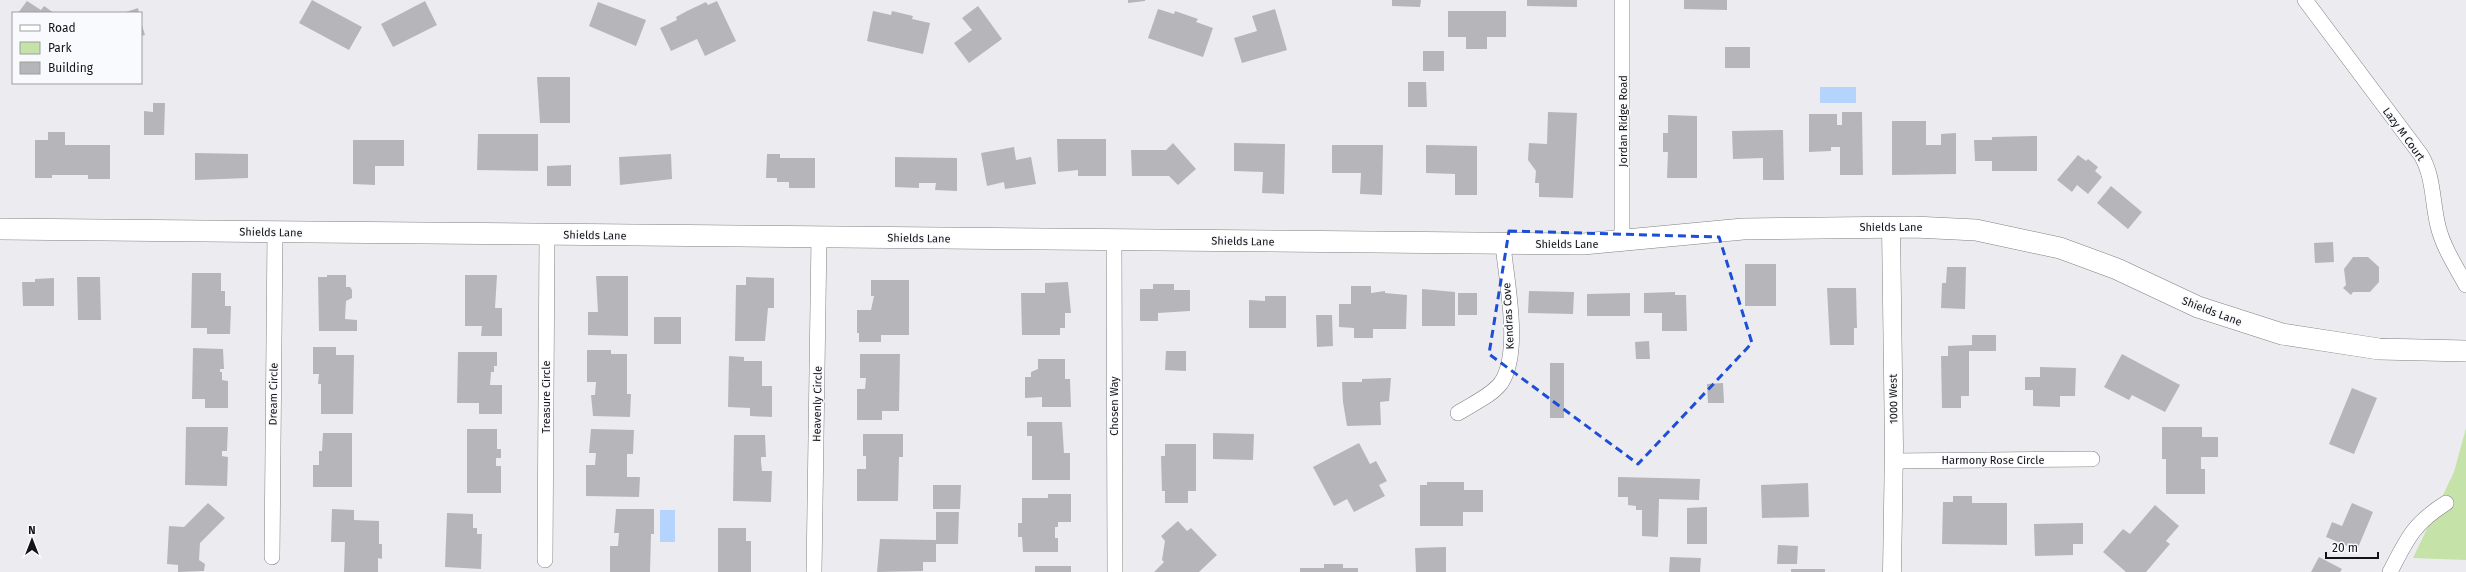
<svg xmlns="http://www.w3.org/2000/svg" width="2466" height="572" viewBox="0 0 2466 572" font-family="'Fira Sans',sans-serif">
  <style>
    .green { fill: #c5e2a9 }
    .water { fill: #b4d4fd }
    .building { fill: #b6b6ba }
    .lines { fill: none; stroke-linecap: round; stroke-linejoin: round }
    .minor-casing { stroke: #808184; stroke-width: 16 }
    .tertiary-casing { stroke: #808184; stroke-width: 19 }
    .secondary-casing { stroke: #808184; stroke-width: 22 }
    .minor { stroke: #fff; stroke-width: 15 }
    .tertiary { stroke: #fff; stroke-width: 18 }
    .secondary { stroke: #fff; stroke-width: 21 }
    .marked { fill: none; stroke: #1d4ed8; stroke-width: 3; stroke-dasharray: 8 5; stroke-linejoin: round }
    .labels { text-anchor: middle; stroke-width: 3; stroke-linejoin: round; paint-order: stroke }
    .street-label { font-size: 11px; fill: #141415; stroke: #f9fafd }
  </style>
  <rect width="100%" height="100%" fill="#ececf0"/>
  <path class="green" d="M2466 428V560L2413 558 2454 472Z"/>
  <path class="water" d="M1820 87H1856V103H1820Z
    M660 510H675V542H660Z"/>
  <path class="building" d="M312 0 362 27 349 50 299 23Z
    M1128 0H1145V1L1128 3Z
    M1392 0H1421L1420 7 1392 6Z
    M1527 0H1577V7L1527 6Z
    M1684 0H1727V10L1684 9Z
    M27 1 41 10 44 6 54 13H18Z
    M425 1 437 25 393 47 381 24Z
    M717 1 736 41 705 56 697 39 671 51 660 28 677 20 676 17 687 11 706 2 708 5Z
    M598 2 646 20 636 46 589 26Z
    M978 6 1002 39 969 63 954 43 972 30 962 18Z
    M138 8 139 13H123Z
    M1158 9 1174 14 1175 11 1198 19 1196 22 1213 28 1203 57 1148 38Z
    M1275 9 1287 50 1242 63 1234 38 1257 31 1252 16Z
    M873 11 891 15 892 11 913 16 912 19 930 23 923 54 867 41Z
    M1448 11H1506V37H1487V49H1466V37H1448Z
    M141 22 145 35 141 36Z
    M1725 47H1750V68H1725Z
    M1423 51H1444V71H1423Z
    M537 77H570V123H540Z
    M1408 82H1426L1427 107H1408Z
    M153 103H165L164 135H144V111L153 112Z
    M1548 112 1577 113 1573 198 1539 197V183H1535L1536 171 1528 160 1529 143 1547 144Z
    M1842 112H1862L1863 175H1840V147H1831V151L1809 152V114H1837V125H1842Z
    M1668 115 1697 116V178H1667L1668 152H1663V133H1668Z
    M1892 121H1926V145H1941V134L1956 133V174L1892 175Z
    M1783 130 1784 180H1763V158L1733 159 1732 131Z
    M48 132H65V145H110V179H88V175H52V178H35V140H48Z
    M478 134H538V171L477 170Z
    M2037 136V171H1992V161H1975L1974 140H1992V137Z
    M1057 139H1106V176H1078V170L1058 172Z
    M353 140H404V166H375V185L353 184Z
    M1173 143 1196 169 1178 185 1169 176H1132L1131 150H1166Z
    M1234 143 1285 144 1284 194 1262 193 1263 172 1234 171Z
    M1332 145H1383L1382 195 1360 194 1361 173H1332Z
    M1426 145 1477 146V195H1455V174L1426 173Z
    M1014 147 1016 160 1031 157 1036 184 1005 189 1004 182 987 186 981 153Z
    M195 153 248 154V178L195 180Z
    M671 154 672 179 620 185 619 157Z
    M767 154H780V158H815V188H789V182H777V178H766Z
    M2078 155 2086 161 2088 159 2098 167 2095 171 2102 177 2088 194 2077 185 2072 192 2057 180Z
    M895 157 957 158V191L935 190 936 183H919V188L895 187Z
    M571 165V186H547V166Z
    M2111 186 2142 212 2128 229 2097 203Z
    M2333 242 2334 262 2315 263 2314 243Z
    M2353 257H2368L2379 267V282L2370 292H2353L2351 295 2343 288 2346 285 2344 269Z
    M1745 264H1776V306H1745Z
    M1947 267H1966L1965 309 1941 308 1942 283H1946Z
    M192 273H221V291H225V306H231L230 334H207V328H191Z
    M327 275H346V287H350L352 290V298L346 301 345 319 357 320V331H319L318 277H327Z
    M465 275H497L495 308H502V336H481L482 326H465Z
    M596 276H628V336L588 335V312H598Z
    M77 277H100L101 320H78Z
    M746 277 774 278V308H768L765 341H735L736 285H746Z
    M54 278V306H23L22 282H35V279Z
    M871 280H909V335H881V342H859V333H857V310H871L874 296H871Z
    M1068 282 1071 313H1065V328H1060V335H1022L1021 293H1045V283Z
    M1153 284H1174V290H1190V311L1158 313V321H1140V289H1153Z
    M1351 286H1371V293L1385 291V293L1407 295 1406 329H1373V338H1354V328L1339 327V304H1351Z
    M1827 288H1856L1857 328H1854V345H1830Z
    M1422 289 1455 292V326H1422Z
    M1529 291 1574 292 1573 314 1528 313Z
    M1675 292V295H1686L1687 331H1662V313H1644V293Z
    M1458 293H1477V315H1458Z
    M1630 293V316H1587V294Z
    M1265 296H1286V328H1249V300L1265 301Z
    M1316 315H1332L1333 346 1317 347Z
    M654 317H681V344H654Z
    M1972 335H1996V351H1969V396H1961V408H1942L1941 356H1948V346L1972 345Z
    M1649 341 1650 359H1636L1635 342Z
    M313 347H336V355H354L353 414H321V384H318L319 374H313Z
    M193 348 223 349 224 369H220V372H222V380L228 381V408H205V399H192Z
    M587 350H611V354H627V394H631L630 417 593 416 591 395H595L596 382H587Z
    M1166 351H1186V371L1165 370Z
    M458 352H497V366H494V372H491L490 385H502V414H479V403H457Z
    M860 354H900L899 411H882V420H857V389H865L866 378H860Z
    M2122 354 2180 385 2165 412 2132 395 2129 400 2104 387Z
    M729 356 744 357V361H762V386H772V417L750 416V408L728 407Z
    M1038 359H1065V379H1070L1071 407H1042V397L1025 398V377H1031V372L1038 369Z
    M1550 363H1564V418H1550Z
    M2040 367 2076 368 2075 396H2060V407L2033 406V390H2025V377H2040Z
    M1391 378 1389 401 1380 402 1381 425 1347 426 1343 402 1342 382H1362V379Z
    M1723 383 1724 403H1708L1707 384Z
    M2352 388 2377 398 2354 454 2329 444Z
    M1027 422H1062L1064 453H1070V480H1032V436H1027Z
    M186 427H228L227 451H222V456L228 457 227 486 185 485Z
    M2162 427H2202V437H2218V457H2201V469H2205V494H2166V459H2162Z
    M467 429H497V449H501V458H496V466H501V493H467Z
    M591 429 634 430 633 454H627V477H640L639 497 586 496V465H595L596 453H589Z
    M323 433H352V487H313V465H319V451H322Z
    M1213 433 1254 434 1253 460 1213 459Z
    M863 434H903V457H899L898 501H857V469H866V456H863Z
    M734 435H765L766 457H761V462L762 471H772L771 502 733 501Z
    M1359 443 1370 464 1376 461 1387 481 1379 485 1385 496 1354 512 1347 499 1334 506 1313 467Z
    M1165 444H1196V491H1188V503H1165V491H1162L1161 456H1165Z
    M1618 477 1700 479 1699 500 1659 499 1658 537 1642 536V510H1636V506L1628 505V497H1618Z
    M1427 482H1464V490H1483V512H1463V526H1420V485H1427Z
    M1808 483 1809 517 1762 518 1761 485Z
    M933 485H961L960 509H933Z
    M1048 494H1071V522H1058V527H1055V538H1058V552H1023L1022 537H1018V523H1022V498H1048Z
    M1953 496H1972V503H2007V545L1942 544 1943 502H1953Z
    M208 503 225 518 200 543 199 560 205 564 204 571 178 572V565L167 564 169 526 184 527Z
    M2352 503 2373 512 2357 550 2326 537 2332 522 2342 526Z
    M2155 505 2179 526 2166 541 2170 544 2146 572H2126L2103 552 2123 529 2130 534Z
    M1707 507V544H1687V508Z
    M332 509 354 510V520L379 521V544H382V559L378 558V572H344L345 542H331Z
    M616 509H654V534H651L650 572H610V546H618L619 533H614Z
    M936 512H959L958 544H936V562H923V571L877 572 880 539 936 540Z
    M447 513 473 514V528H477V534H482L481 569 445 567Z
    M1178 521 1187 531 1191 528 1217 555 1199 572H1154L1164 562 1162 560 1165 541 1161 536Z
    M2083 523V544H2073V555L2035 556 2034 524Z
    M718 528H746V541H751V572H718Z
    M1778 545 1798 546 1797 564H1777Z
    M1446 547V572H1416L1415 548Z
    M1670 557 1701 558 1700 572H1669Z
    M2319 557 2342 569 2340 572H2311Z
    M1324 564H1343V568H1358V572H1300V568H1324Z
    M1035 566H1071V572H1035Z
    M1791 569H1825V572H1791Z"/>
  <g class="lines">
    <g class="minor-casing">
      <path id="minor" d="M1622 0V242
        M2305 0 2421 155C2434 177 2432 202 2438 226 2443 247 2456 267 2466 285
        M1114 240 1115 572
        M1458 413C1472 404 1491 396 1501 383 1522 352 1506 280 1503 244
        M1894 461 2092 459
        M272 557 275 232
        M545 560 547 234
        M814 572 819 237
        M2390 572C2407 539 2413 524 2446 503"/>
    </g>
    <g class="tertiary-casing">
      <path id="tertiary" d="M1891 227 1894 446 1892 572"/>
    </g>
    <g class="secondary-casing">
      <path id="secondary" d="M0 229 1583 244 1743 229 1914 227 1976 230 2060 248 2117 269 2198 307 2282 334 2379 349 2466 351"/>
    </g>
    <use href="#minor" class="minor"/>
    <use href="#tertiary" class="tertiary"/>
    <use href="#secondary" class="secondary"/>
  </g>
  <path class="marked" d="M1509 231 1719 237 1752 343 1638 464 1489 354Z"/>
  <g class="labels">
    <g class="street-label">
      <text transform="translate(1623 121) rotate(-90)" y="4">Jordan Ridge Road</text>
      <text transform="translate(2404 134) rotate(54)" y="4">Lazy M Court</text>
      <text x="1891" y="231">Shields Lane</text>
      <text transform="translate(271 232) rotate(1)" y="4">Shields Lane</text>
      <text transform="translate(595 235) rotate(1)" y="4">Shields Lane</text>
      <text transform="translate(919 238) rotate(1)" y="4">Shields Lane</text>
      <text transform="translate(1243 241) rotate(1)" y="4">Shields Lane</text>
      <text x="1567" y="248">Shields Lane</text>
      <text transform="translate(2212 311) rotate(21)" y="4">Shields Lane</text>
      <text transform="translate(1508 316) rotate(-93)" y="4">Kendras Cove</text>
      <text transform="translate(273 394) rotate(-89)" y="4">Dream Circle</text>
      <text transform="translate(546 397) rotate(-90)" y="4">Treasure Circle</text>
      <text transform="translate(1893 399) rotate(-91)" y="4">1000 West</text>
      <text transform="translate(817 404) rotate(-89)" y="4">Heavenly Circle</text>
      <text transform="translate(1114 406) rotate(-90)" y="4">Chosen Way</text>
      <text x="1993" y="464">Harmony Rose Circle</text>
    </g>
  </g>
  <rect x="12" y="12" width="130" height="72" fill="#f9fafd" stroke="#9d9ea0"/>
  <rect x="20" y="25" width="20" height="6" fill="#ffffff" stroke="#9d9ea0"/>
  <text x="48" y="32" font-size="12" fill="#141415">Road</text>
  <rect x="20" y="42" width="20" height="12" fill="#c5e2a9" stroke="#9d9ea0"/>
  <text x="48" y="52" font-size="12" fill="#141415">Park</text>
  <rect x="20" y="62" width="20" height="12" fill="#b6b6ba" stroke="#9d9ea0"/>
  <text x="48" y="72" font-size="12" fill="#141415">Building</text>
  <g transform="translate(32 540)" stroke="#f9fafd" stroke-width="3" paint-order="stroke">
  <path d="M0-3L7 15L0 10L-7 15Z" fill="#141415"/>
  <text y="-6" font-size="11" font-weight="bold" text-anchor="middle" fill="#141415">N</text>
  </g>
  <path d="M2326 552v6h52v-6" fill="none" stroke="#141415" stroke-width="2"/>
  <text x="2332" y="552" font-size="12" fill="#141415" stroke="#f9fafd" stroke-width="3" paint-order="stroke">20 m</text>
</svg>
